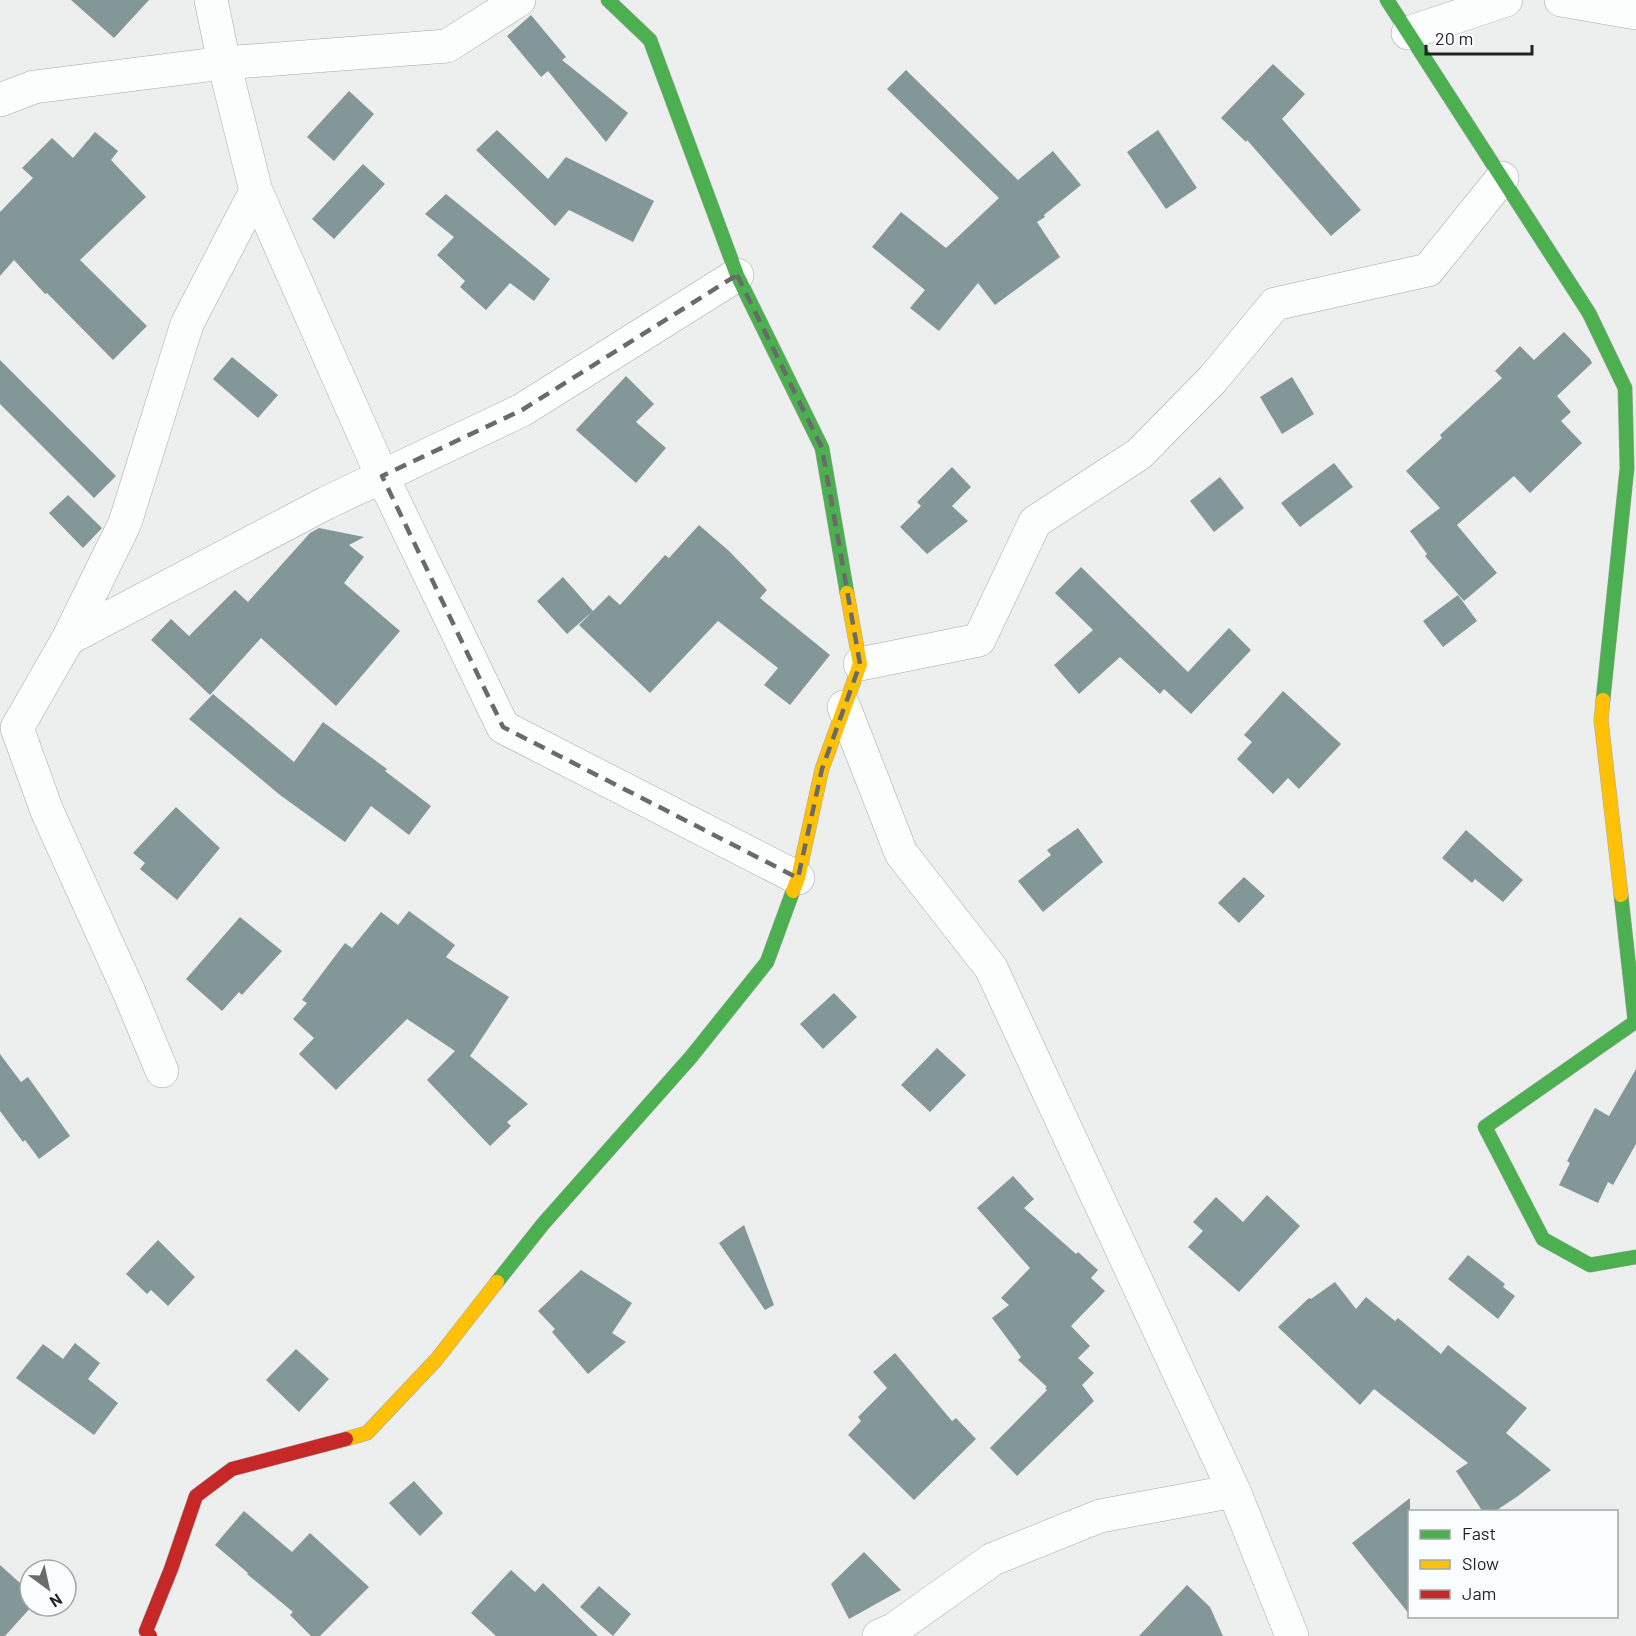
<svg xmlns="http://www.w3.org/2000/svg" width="1636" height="1636" viewBox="0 0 1636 1636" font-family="Barlow,sans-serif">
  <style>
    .building { fill: #839799 }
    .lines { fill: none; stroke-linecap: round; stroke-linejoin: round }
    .street-casing { stroke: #a6a8a8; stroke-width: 34 }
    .fast-casing { stroke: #a6a8a8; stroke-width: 15 }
    .slow-casing { stroke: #a6a8a8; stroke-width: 15 }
    .jam-casing { stroke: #a6a8a8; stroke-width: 15 }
    .street { stroke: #fcfdfd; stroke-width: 33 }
    .fast { stroke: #4caf50; stroke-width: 14 }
    .slow { stroke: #ffc107; stroke-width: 14 }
    .jam { stroke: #c62828; stroke-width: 14 }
    .marked { fill: none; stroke: #696a6a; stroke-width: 4.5; stroke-dasharray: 12 8; stroke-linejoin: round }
  </style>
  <rect width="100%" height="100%" fill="#edefef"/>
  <path class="building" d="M71 0H149L114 38Z
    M531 15 566 57 562 60 628 113 606 142 548 71 541 77 507 36Z
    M1273 64 1305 94 1282 119 1361 210 1331 236 1247 140 1246 142 1221 118Z
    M906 70 1018 180 1053 151 1081 185 1044 215 1045 217 1037 222 1060 257 995 305 978 283 939 331 910 308 925 290 872 247 901 212 946 248 999 198 887 89Z
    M349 91 374 114 334 161 307 137Z
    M497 130 548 179 566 157 654 201 633 242 569 210 555 226 476 150Z
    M1158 130 1197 188 1166 209 1127 152Z
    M95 132 118 151 111 160 146 197 80 260 147 326 113 360 47 293 45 294 14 260 0 276V212L33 178 22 168 52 138 73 158Z
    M363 164 385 184 334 239 312 219Z
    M446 194 550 279 534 301 510 283 486 310 460 287 465 281 437 255 454 237 425 214Z
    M1564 332 1590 359 1592 363 1557 396 1571 412 1561 421 1582 443 1530 493 1514 476 1457 525 1497 573 1464 601 1425 556 1427 554 1410 531 1440 508 1406 471 1442 438 1440 435 1502 378 1495 371 1520 346 1534 360Z
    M232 357 278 395 258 418 213 379Z
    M0 360 116 476 94 498 0 404Z
    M626 376 654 404 636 422 666 448 636 483 576 430Z
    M1292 377 1314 414 1282 434 1260 397Z
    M1334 463 1353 487 1300 527 1281 503Z
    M952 467 971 487 952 506 968 521 927 554 900 527 921 506 917 502Z
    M1220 477 1244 508 1214 532 1190 501Z
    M68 495 102 528 83 548 49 513Z
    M699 525 729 551 767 590 760 598 830 655 790 705 764 685 778 668 718 621 650 693 579 625 609 595 620 605 665 555 669 558Z
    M319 528 364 537 349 545 364 557 344 583 400 631 336 706 261 638 210 695 151 640 171 619 189 636 235 590 248 602 310 533Z
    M1081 567 1188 672 1229 628 1251 650 1191 714 1164 689 1160 694 1120 657 1079 694 1054 665 1093 630 1055 593Z
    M563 577 593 611 567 634 537 601Z
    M1458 595 1477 621 1443 647 1423 621Z
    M1283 691 1341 744 1299 789 1288 778 1273 794 1237 759 1252 742 1244 735Z
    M213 694 294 762 323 722 387 769 385 771 431 806 409 835 371 806 345 842 280 795 189 719Z
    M176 807 220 848 177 900 140 869 145 863 133 853Z
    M1078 828 1103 862 1043 912 1018 881 1051 855 1047 850Z
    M1466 830 1523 880 1503 902 1475 879 1472 883 1442 858Z
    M1244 877 1265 896 1239 923 1218 903Z
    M409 911 455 945 446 957 509 997 470 1056 528 1104 507 1122 511 1126 490 1146 427 1080 455 1051 407 1019 336 1090 299 1054 314 1038 293 1019 307 1003 302 1000 345 943 352 948 381 912 398 925Z
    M240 917 282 951 242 995 239 992 222 1011 186 979Z
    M834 993 857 1017 823 1049 800 1024Z
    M937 1048 966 1075 930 1112 901 1085Z
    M0 1054 21 1082 28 1077 70 1136 39 1159 25 1140 23 1142 0 1111Z
    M1636 1069V1144L1613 1185 1608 1182 1598 1203 1559 1185 1570 1163 1567 1161 1595 1108 1609 1116Z
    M1013 1176 1034 1199 1024 1208 1076 1254 1078 1252 1098 1270 1091 1278 1105 1291 1071 1326 1090 1346 1078 1358 1094 1373 1082 1385 1094 1401 1017 1476 990 1448 1047 1390 1045 1388 1047 1387 1018 1360 1021 1357 992 1318 1009 1305 1001 1298 1030 1268 977 1208Z
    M1267 1195 1300 1226 1239 1292 1188 1247 1203 1231 1193 1222 1216 1197 1243 1222Z
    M744 1225 774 1305 765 1310 719 1243Z
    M158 1240 195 1277 168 1306 151 1290 147 1294 126 1274Z
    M1468 1255 1505 1284 1503 1287 1515 1296 1498 1319 1448 1279Z
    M581 1270 632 1303 612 1333 626 1342 588 1374 552 1332 555 1329 538 1311Z
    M1335 1282 1356 1309 1366 1297 1395 1321 1398 1318 1441 1354 1448 1345 1527 1408 1506 1433 1551 1470 1518 1496 1494 1512H1483L1456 1471 1468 1463 1374 1389 1360 1405 1278 1327 1309 1298 1311 1299Z
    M75 1343 100 1363 88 1379 118 1403 94 1435 16 1378 43 1344 63 1359Z
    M296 1349 329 1379 299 1412 266 1380Z
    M895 1353 952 1421 956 1418 976 1439 914 1500 848 1435 861 1421 858 1417 887 1388 873 1372Z
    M414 1481 443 1513 420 1536 389 1503Z
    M1410 1498V1615L1352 1543Z
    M244 1511 292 1552 310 1533 369 1587 320 1636H311L290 1615 293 1612 247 1574 248 1573 215 1545Z
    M864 1552 901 1590 849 1619 831 1584Z
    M0 1565 30 1592V1606H32L5 1636H0Z
    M511 1570 535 1592 543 1583 598 1636H496L471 1613Z
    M1187 1585 1210 1607 1223 1636H1139Z
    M599 1586 631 1614 613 1636 580 1607Z"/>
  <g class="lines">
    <g class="street-casing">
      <path id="street" d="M1561 0 1636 13
        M1408 33 1506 0
        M0 100 34 87 224 63 447 46 519 0
        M256 191 382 476 503 727 798 878
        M68 639 326 503 522 410 737 275
        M860 664 979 640 1035 522 1139 454 1213 379 1275 304 1428 270 1502 178
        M844 707 901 853 991 968 1234 1491 1292 1636
        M162 1071 129 992 47 811 17 728 68 639 125 523 187 324 256 191 224 63 211 0
        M879 1636 893 1630 993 1559 1100 1516 1234 1491"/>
    </g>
    <g class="fast-casing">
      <path id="fast" d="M608 0 650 40 737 275 822 448 847 593
        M1387 0 1589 313 1625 388 1627 468 1603 700
        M1621 895 1635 1022 1485 1127 1543 1239 1590 1265 1636 1257
        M497 1282 543 1224 691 1057 767 962 793 891"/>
    </g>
    <g class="slow-casing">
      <path id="slow" d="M1603 700 1601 720 1621 895
        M793 891 798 878 822 769 860 664 847 593
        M346 1439 367 1433 436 1360 497 1282"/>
    </g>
    <g class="jam-casing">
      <path id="jam" d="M150 1636 146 1631 171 1569 196 1496 232 1469 346 1439"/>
    </g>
    <use href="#street" class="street"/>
    <use href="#fast" class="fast"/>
    <use href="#slow" class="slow"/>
    <use href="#jam" class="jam"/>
  </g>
  <path class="marked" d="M737 275 822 448 860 664 822 769 798 878 503 727 382 476 522 410Z"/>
  <rect x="1408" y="1510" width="210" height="108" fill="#f9fdfe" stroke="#a3a6a6" stroke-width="1.5"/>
  <rect x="1420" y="1530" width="30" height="9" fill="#4caf50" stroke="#a3a6a6" stroke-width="1.5"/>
  <text x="1462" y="1540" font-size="18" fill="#222323">Fast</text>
  <rect x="1420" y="1560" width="30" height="9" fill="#ffc107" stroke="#a3a6a6" stroke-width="1.5"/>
  <text x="1462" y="1570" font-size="18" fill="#222323">Slow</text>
  <rect x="1420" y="1590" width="30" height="9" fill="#c62828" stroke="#a3a6a6" stroke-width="1.5"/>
  <text x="1462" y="1600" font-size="18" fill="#222323">Jam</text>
  <g transform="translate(48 1588) rotate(147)"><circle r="28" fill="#f9fdfe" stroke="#a3a6a6" stroke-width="1.5"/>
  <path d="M0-4.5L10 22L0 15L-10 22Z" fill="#696a6a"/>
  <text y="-9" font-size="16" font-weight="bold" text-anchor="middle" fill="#222323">N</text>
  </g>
  <path d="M1426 45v9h106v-9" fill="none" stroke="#222323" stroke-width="3"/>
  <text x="1435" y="45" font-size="18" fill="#222323" stroke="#f9fdfe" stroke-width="4.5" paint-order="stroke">20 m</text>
</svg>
